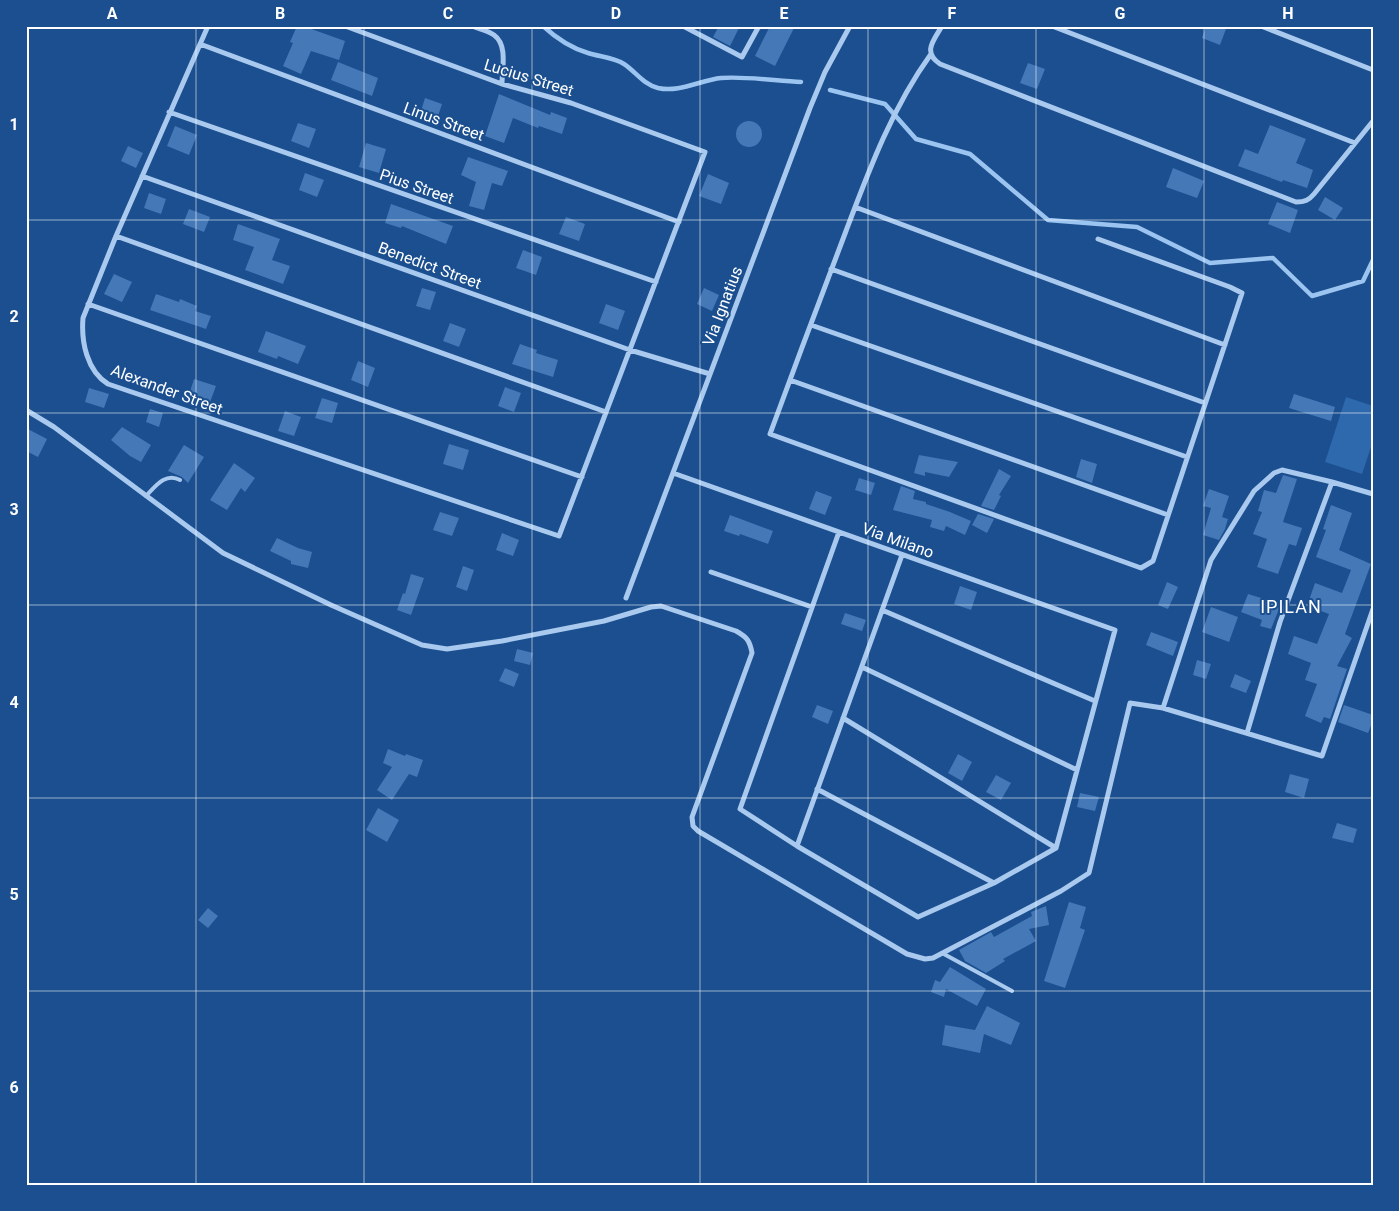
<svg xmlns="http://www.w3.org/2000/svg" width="1399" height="1211" viewBox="0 0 1399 1211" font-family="Roboto,sans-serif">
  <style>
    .green { fill: #2e69ad }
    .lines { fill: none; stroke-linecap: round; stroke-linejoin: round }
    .stream { stroke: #9cc4f0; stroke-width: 4.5 }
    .building { fill: #4478b7 }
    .lane { stroke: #a9c9ee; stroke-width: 4 }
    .street { stroke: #a9c9ee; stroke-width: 5 }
    .grid { fill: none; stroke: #fff; stroke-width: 1; stroke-opacity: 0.55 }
    .labels { text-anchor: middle; stroke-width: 4; stroke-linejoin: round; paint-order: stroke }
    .street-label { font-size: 16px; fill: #fff; stroke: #1b4f8f }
    .neighbourhood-label { font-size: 18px; letter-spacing: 1px; fill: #fff; stroke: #1b4f8f }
    .neatline { fill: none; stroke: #fff; stroke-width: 2 }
    .grid-label { font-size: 16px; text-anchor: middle; font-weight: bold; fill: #fff }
  </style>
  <rect width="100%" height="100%" fill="#1b4f8f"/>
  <path class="green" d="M1346 397 1373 406V441L1362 474 1325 462Z"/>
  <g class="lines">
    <path class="stream" d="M543 26C556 38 571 48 588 53 600 57 613 57 624 64 636 72 643 84 658 88 679 93 701 80 721 78 745 76 777 81 801 82
      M830 90 885 104 916 139 970 154 1048 220 1137 227 1210 263 1273 258 1312 296 1363 281 1373 260"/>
  </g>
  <path class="building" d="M297 26H303L345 41 339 60 311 51 301 74 283 66 293 43 290 42Z
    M719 26H740L730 46 713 37Z
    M770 26H795L775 66 755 56Z
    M1206 26H1217L1226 29 1220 45 1202 38Z
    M338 62 378 78 372 96 331 80Z
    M1028 63 1045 69 1037 89 1020 83Z
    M499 94 550 115 551 112 567 118 562 134 539 126 538 128 513 118 504 143 485 136Z
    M425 98 442 104 437 119 420 114Z
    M736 134a13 13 0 1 1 26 0a13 13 0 1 1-26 0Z
    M298 123 316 129 309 148 291 141Z
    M1270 125 1306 139 1296 163 1313 170 1307 188 1283 180 1282 182 1238 166 1245 149 1258 154Z
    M175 126 197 135 189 155 167 146Z
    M366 143 386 149 379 173 359 167Z
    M128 146 143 153 136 168 121 161Z
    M468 157 508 171 502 186 492 183 484 210 469 206 476 182 461 175Z
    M1173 168 1204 181 1197 198 1166 187Z
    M305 173 324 180 317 197 299 190Z
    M708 174 729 183 721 204 699 196Z
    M149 193 166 199 161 214 144 208Z
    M1325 197 1343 208 1335 220 1318 210Z
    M1277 202 1298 210 1290 233 1268 224Z
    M391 204 453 226 446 244 402 226 401 228 385 223Z
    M189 209 210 217 204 232 183 224Z
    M566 217 585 224 579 241 559 234Z
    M238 224 280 239 272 260 290 266 283 284 245 270 254 247 233 240Z
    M523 250 542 257 536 275 516 268Z
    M114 274 132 282 122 302 104 294Z
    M422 288 436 292 430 310 416 306Z
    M704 288 719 295 712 311 697 304Z
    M156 294 179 302 180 299 197 306 195 311 211 316 206 329 150 310Z
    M606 304 625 311 618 330 599 323Z
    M450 323 466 329 459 347 443 341Z
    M266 331 306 346 298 364 278 356 277 359 258 352Z
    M520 344 537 350 536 353 558 360 553 377 512 364Z
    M358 361 375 368 368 387 351 380Z
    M194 379 216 386 209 405 188 398Z
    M505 387 521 393 514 412 498 406Z
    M89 388 109 394 104 408 85 402Z
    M1294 394 1335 407 1331 421 1289 408Z
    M322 398 338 403 332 423 315 418Z
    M150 409 163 413 159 427 146 422Z
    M285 411 301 417 294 436 278 431Z
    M122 427 151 445 141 462 130 456 111 440Z
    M26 428 47 439 38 457 26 451Z
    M449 444 469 450 463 470 443 464Z
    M184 445 204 457 188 483 182 477 168 471Z
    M919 455 958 462 949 477 925 472V476L914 473Z
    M1081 459 1097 464 1092 483 1076 477Z
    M234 463 255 478 245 492 241 488 227 510 210 500Z
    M999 469 1011 476 999 495 1001 496 994 510 981 506Z
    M1283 475 1297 479 1283 522 1302 528 1296 546 1289 544 1278 574 1257 567 1267 539 1253 534 1262 512 1258 511 1264 490 1276 493Z
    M859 478 875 483 871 495 855 490Z
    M901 486 915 491 913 499 926 502V504L950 512 971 521 965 535 946 526 944 531 930 527 932 520 893 510Z
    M1209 489 1229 496 1222 517 1228 519 1225 529 1219 540 1203 535 1211 508 1203 506Z
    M816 491 832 497 825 515 809 509Z
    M1331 505 1352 513 1339 550 1371 564 1345 634 1352 638 1337 666 1347 669 1330 719 1324 717 1321 723 1305 716 1317 684 1305 680 1311 663 1288 654 1294 636 1317 644 1329 614 1307 606 1315 583 1342 593 1351 570 1316 557 1326 530 1323 529Z
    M440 512 459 518 452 536 433 530Z
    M978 514 994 519 987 533 972 525Z
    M730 515 773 531 768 544 740 534 739 536 724 531Z
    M502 533 519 540 513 556 496 550Z
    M277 538 298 548 312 552 308 568 291 564V561L270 551Z
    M463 566 474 570 467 591 456 587Z
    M411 574 424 578 411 615 397 610 403 593 405 594Z
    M1167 582 1178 587 1168 609 1158 605Z
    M960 586 977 592 971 610 954 604Z
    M1248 594 1281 604 1271 629 1260 626 1262 620 1241 612Z
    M1211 607 1238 617 1229 642 1202 632Z
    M845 613 866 620 862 631 841 624Z
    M1151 632 1178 642 1173 656 1146 645Z
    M517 649 533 653 530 665 514 661Z
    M1197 660 1211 664 1206 679 1193 675Z
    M505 668 519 674 514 687 499 681Z
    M1235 674 1251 681 1246 693 1230 687Z
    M817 705 833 711 828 724 812 717Z
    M1344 705 1373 715V721L1368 733 1338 722Z
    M388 749 405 756 406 754 423 760 417 777 409 774 392 800 377 790 392 767 383 763Z
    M958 754 972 762 962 781 948 773Z
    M1290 774 1309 779 1304 798 1285 792Z
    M996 775 1011 783 1001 800 986 792Z
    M1080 793 1099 797 1095 811 1077 807Z
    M378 808 399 820 387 842 366 830Z
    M1337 823 1357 829 1353 843 1332 838Z
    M1069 902 1086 907 1080 928 1085 930 1065 988 1044 981Z
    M1046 906 1049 925 1029 929 1036 941 1003 959 1005 961 986 973 965 961 959 950 991 932 994 937 1032 916 1031 912Z
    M208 908 218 916 208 928 198 920Z
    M950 967 986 989 977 1006 946 989 944 997 931 992 935 980 940 982Z
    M987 1006 1020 1023 1011 1045 984 1034 980 1053 942 1045 945 1025 975 1030Z"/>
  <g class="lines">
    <path class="lane" d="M146 496C155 487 165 472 180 480
      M942 953 1012 991"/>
    <path class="street" d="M208 26 116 236 83 318C81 342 87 371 108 384L559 536 705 152 571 103 502 84 345 26
      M472 26C479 29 488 31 494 35 508 45 502 69 502 84
      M683 26 742 57 759 26
      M942 26C934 40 922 52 940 64L1296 202C1305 202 1309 200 1314 194L1373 121
      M1052 26 1355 143
      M1261 26 1373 70
      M200 44 679 222
      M931 54C892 108 869 170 846 231 820 299 795 366 770 434L1141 568 1153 561 1242 293 1230 287 1098 239
      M169 112 656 282
      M142 176 630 350 710 374
      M855 207 1225 345
      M116 236 606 412
      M831 269 1205 403
      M88 304 582 477
      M811 325 1187 457
      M790 380 1168 515
      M26 410 54 427 223 553 331 605 422 645 447 649 502 641 604 621 651 607 661 606 736 631C747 637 750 641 752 653L692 817 693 826 698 831 907 954 925 959 933 958 1061 891 1089 873 1130 703 1163 708 1322 756 1373 609
      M673 473 1115 630 1056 848 994 883 918 917 797 846 740 809 839 532
      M711 572 812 607
      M626 598 810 108 825 72 850 26
      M882 610 1095 701
      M862 667 1077 770
      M1163 708 1211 560 1254 491 1274 473 1282 470 1332 482 1373 494
      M843 718 1056 848
      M1247 733 1280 622 1332 482
      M817 789 994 883
      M797 846 902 555"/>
  </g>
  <path class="grid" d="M196 26V1185M364 26V1185M532 26V1185M700 26V1185M868 26V1185M1036 26V1185M1204 26V1185M26 220H1373M26 413H1373M26 605H1373M26 798H1373M26 991H1373"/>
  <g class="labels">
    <g class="street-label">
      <text transform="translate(529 77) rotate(17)" y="6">Lucius Street</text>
      <text transform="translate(444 121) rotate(20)" y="6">Linus Street</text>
      <text transform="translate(417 186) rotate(19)" y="6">Pius Street</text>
      <text transform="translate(430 265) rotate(20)" y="6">Benedict Street</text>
      <text transform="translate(722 306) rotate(-69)" y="6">Via Ignatius</text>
      <text transform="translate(167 389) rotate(20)" y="6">Alexander Street</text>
      <text transform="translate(898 540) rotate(20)" y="6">Via Milano</text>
    </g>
    <g class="neighbourhood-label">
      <text x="1291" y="613">IPILAN</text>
    </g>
  </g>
  <rect width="1399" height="1211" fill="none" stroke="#1b4f8f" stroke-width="55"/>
  <rect x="28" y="28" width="1344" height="1156" class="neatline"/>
  <g class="grid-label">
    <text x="112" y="19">A</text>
    <text x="280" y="19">B</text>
    <text x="448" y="19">C</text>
    <text x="616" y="19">D</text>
    <text x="784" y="19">E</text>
    <text x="952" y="19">F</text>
    <text x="1120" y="19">G</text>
    <text x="1288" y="19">H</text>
    <text x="14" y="130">1</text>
    <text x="14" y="322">2</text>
    <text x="14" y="515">3</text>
    <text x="14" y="708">4</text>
    <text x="14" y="900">5</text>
    <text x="14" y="1093">6</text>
  </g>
</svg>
